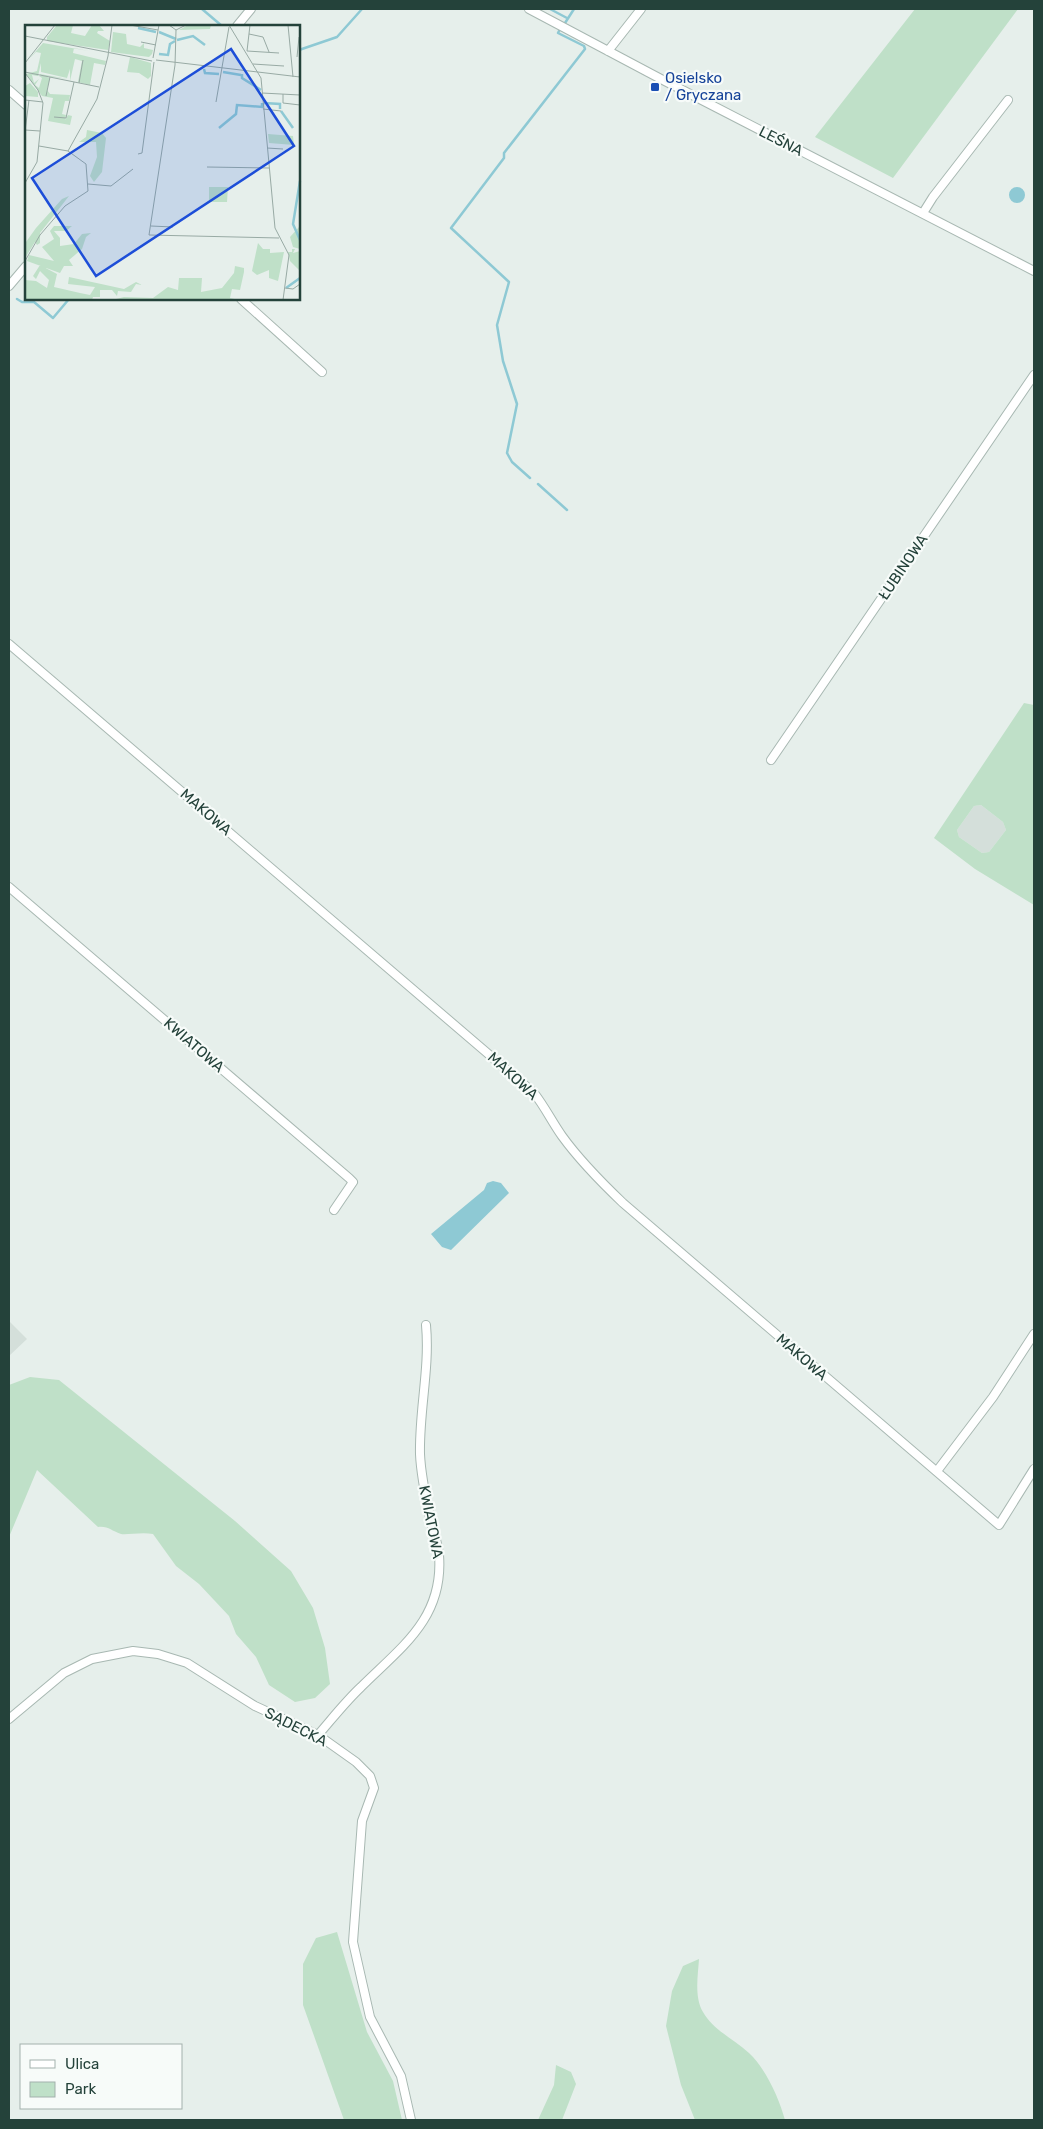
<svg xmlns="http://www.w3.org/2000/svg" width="1043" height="2129" viewBox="0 0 1043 2129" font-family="Rubik,sans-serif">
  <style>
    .built { fill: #d4dfda }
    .green { fill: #bfe0c8; fill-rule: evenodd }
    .water { fill: #8ec9d4 }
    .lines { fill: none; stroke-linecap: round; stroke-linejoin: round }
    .stream { stroke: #8ec9d4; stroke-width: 2.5 }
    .minor-casing { stroke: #a8b8b2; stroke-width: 10 }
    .minor { stroke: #fff; stroke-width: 8 }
    .transit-dot { fill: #1a4fb4; stroke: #f7fbf9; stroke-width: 2 }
    .labels { text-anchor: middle; stroke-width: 4.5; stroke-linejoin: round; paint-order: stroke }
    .transit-label { font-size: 15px; fill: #164399; stroke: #f7fbf9; text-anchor: start }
    .street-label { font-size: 15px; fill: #24423a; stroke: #f7fbf9 }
    .inset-river { fill: none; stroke: #8ec9d4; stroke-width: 2.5 }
    .inset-road { fill: none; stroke: #98aaa4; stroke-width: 1 }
    .view { fill: #1d4ed8; fill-opacity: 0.15; stroke: #1d4ed8; stroke-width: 2.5 }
    .inset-edge { fill: none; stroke: #24423a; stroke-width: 2.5 }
  </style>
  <rect width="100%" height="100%" fill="#e6efeb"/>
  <path class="built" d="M981 805 1003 822 1006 830 989 852 982 853 959 837 957 830 974 806Z
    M9 1321 27 1339 9 1356Z"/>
  <path class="green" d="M915 9H1018L893 178 815 137Z
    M1024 703 1034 705V905L975 869 934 838ZM981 805 1003 822 1006 830 989 852 982 853 959 837 957 830 974 806Z
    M30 1377 59 1380 235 1521 291 1571 313 1608 325 1648 330 1684 315 1698 295 1702 269 1685 256 1657 236 1634 229 1616 199 1584 176 1566 153 1534C142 1532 127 1535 121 1534 111 1531 109 1526 98 1527L37 1470 9 1537V1385Z
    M337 1932 367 2032 393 2081 402 2120H344L303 2005V1964L316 1938Z
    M699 1959C698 1975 694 1997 703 2012 713 2030 734 2039 749 2053 766 2069 779 2098 785 2120H695L681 2085 666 2026 672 1991 683 1966Z
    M556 2065 571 2072 576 2084 562 2120H538L554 2085Z"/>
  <path class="water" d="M1009 195a8 8 0 1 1 16 0a8 8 0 1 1-16 0Z
    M493 1181 501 1183 509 1193 451 1250 442 1247 431 1234 484 1190 487 1183Z"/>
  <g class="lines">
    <path class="stream" d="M202 9 222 26
      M550 9 567 18
      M565 23 574 9
      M299 50 337 37 362 9
      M17 299 22 302H34L53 318 69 299
      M530 478 512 462 507 453 517 404 503 361 497 325 509 282 451 228 504 158V153L585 49 584 46 558 33 559 31
      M538 484 567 510"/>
    <g class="minor-casing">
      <path id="minor" d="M529 9 661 79 1034 271
        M237 26 251 9
        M608 51 641 9
        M9 90 26 105
        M923 213 933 197 1008 100
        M9 286 26 266
        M241 299 322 372
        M9 644 534 1093C545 1107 552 1122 562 1136 580 1161 601 1182 623 1203L999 1525 1034 1469
        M771 760 1034 375
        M9 887 349 1178 353 1182 334 1210
        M937 1471 993 1397 1034 1334
        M9 1719 64 1673 92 1659 133 1651 158 1654 187 1663 255 1706 318 1735 356 1762 370 1776 374 1788 362 1821 353 1942 370 2017 401 2076 411 2120
        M318 1735C332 1719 345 1702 361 1687 400 1648 444 1619 439 1555 438 1544 434 1533 431 1522 426 1499 421 1477 420 1454 419 1411 430 1368 426 1325"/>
    </g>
    <use href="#minor" class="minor"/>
  </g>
  <rect class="transit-dot" x="650" y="82" width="10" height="10" rx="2.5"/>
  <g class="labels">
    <g class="transit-label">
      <text x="665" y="83">Osielsko<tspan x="665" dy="17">/ Gryczana</tspan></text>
    </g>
    <g class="street-label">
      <text transform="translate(781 141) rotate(27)" y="5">LEŚNA</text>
      <text transform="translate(903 567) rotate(-56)" y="5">ŁUBINOWA</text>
      <text transform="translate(206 812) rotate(41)" y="5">MAKOWA</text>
      <text transform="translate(194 1045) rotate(41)" y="5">KWIATOWA</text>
      <text transform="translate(513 1076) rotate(43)" y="5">MAKOWA</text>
      <text transform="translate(802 1357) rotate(41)" y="5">MAKOWA</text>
      <text transform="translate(431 1522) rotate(79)" y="5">KWIATOWA</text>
      <text transform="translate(296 1727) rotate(27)" y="5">SĄDECKA</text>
    </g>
  </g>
  <g transform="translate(25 25)">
    <rect width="275" height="275" fill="#e6efeb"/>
    <path d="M32 0H48L46 8 60 11 67 0H74L79 6H73L72 8 85 16 83 25 22 16V12ZM163 0H186L185 4 154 5ZM88 7 101 9 102 19 115 22 119 18V23L128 25 127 29 124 32 86 27ZM18 18 64 26 49 23 48 28 81 36 80 40 69 38 65 60 53 57 57 36 50 34 45 56V44L42 53 16 47V38L13 51 7 50 9 58 14 54 10 60 14 63 17 53 14 51H18L15 50V49L43 54 19 51 25 53 22 65 25 69 45 70 44 76H40L37 89 41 90 40 95 43 90 47 91 45 100 23 96 28 73 17 71 1 49 12 46 16 28 11 27 4 34ZM105 32 126 38V51L123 54 114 48 102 47ZM5 58 13 67V72L0 71V61ZM62 105 77 108 81 113 77 147 69 157 65 151 72 132 71 117H54L61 112ZM243 109 268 111 269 120 244 118ZM184 162H203L202 177H184ZM44 171 15 208V218L12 220 10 217 0 233 1 217 11 203 37 174ZM275 194V224L268 222 265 212 274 202ZM47 201 41 206H29L35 213V221L49 219 57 209 66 208 61 212 57 224 44 235 48 241H39L35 248 2 236 4 230 29 236 17 222 29 214 25 206 29 201ZM233 218 238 224H245V228L259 227 253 256 244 253V245L232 250 227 246ZM267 224H270L268 228 275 226 274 245 265 236 263 227H267ZM15 240 32 249 29 262 55 268 65 270 70 262 43 259 44 252 99 264 111 257 117 260 111 259 106 267 93 266 92 271 87 265H75V272H68L67 275H0V255L11 256 22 263 24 255 15 246 11 254 8 251ZM210 241 219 243V247L215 265 207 264 205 273 214 275H87L99 272 128 273 143 262 153 265 154 253H177L176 267 197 263 209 248Z" fill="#bfe0c8"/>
    <path class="inset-river" d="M113 3 131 7M134 7 151 14M152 15 168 11 180 20M134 29 143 30 145 19 150 16M179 44 180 48 194 49M198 47 216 50M217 49V53L236 65M239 78 255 79V84M256 86 268 103M194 103 211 89 212 80 237 82V78M275 156 268 199 275 215M261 263 275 253"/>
    <path class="inset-road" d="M105 0 133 5M144 0 151 5 161 0M204 0 236 53 250 203 264 230 258 275M263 0 268 52M151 5 150 40 124 210 254 213M224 9 238 12 244 27M0 11 127 36M116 17 131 20M222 26 254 28M222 26 225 0M272 32 274 12M128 33 134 0M131 35 275 52M0 38 30 0M228 39 259 41M0 47 74 62M0 48 13 65 18 78 12 137 0 158M54 58 58 35M237 68 275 70M258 69V78L275 80M21 71 25 52M0 75 18 77M191 77 204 2M238 84 256 86M29 92 41 93 49 57M0 105 15 106M0 106 4 75M14 121 43 126M242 123 258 124M113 129 117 128 129 37M182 142 244 143M63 159 86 161 108 144M126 201 148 202M0 236 15 210 40 181 63 166 61 139 43 126 72 74 83 31 87 0M260 263 268 264 275 259"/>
    <path class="view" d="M206 24 269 121 71 251 7 153Z"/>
    <rect width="275" height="275" class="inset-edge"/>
  </g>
  <rect width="1043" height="2129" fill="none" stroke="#24423a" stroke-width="20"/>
  <rect x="20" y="2044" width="162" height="65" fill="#f7fbf9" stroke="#a3b1ad"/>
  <rect x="30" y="2060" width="25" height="8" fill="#ffffff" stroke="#a3b1ad"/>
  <text x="65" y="2069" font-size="15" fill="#24423a">Ulica</text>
  <rect x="30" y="2082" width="25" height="15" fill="#bfe0c8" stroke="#a3b1ad"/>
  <text x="65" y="2094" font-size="15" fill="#24423a">Park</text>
</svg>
